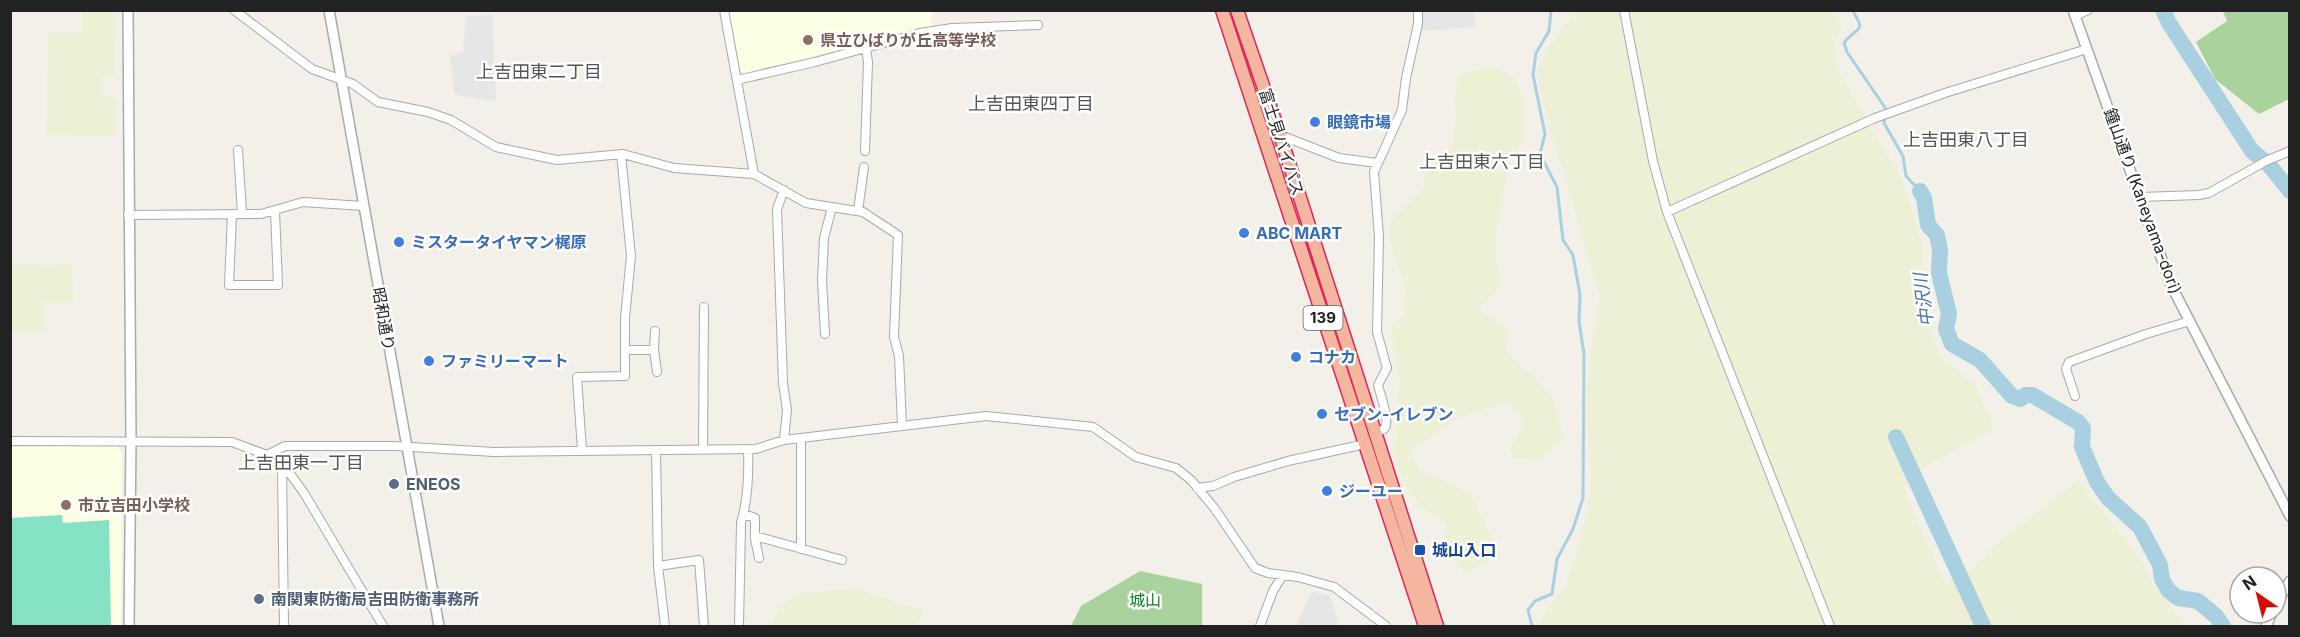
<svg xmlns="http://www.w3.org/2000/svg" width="2300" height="637" viewBox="0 0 2300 637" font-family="Inter,'Noto Sans JP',sans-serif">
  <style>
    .education { fill: #fdffe5 }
    .farmland { fill: #edf0d4 }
    .forest { fill: #a9d29d }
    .pitch { fill: #86e2c4 }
    .parking { fill: #e6e6e6 }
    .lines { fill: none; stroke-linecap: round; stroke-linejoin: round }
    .stream { stroke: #a9d0e0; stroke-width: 3 }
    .river { stroke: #a9d0e0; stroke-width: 16 }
    .minor-casing { stroke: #a9a9a9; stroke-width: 10 }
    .tertiary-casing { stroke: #a9a9a9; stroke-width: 12 }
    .trunk-casing { stroke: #df265a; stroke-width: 15 }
    .minor { stroke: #fff; stroke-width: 8 }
    .tertiary { stroke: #fff; stroke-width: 9 }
    .trunk { stroke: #f4b69e; stroke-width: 12 }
    .education-dot { fill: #8d6e63; stroke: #fff; stroke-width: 2 }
    .shop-dot { fill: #3f7fe0; stroke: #fff; stroke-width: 2 }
    .service-dot { fill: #5c6f8a; stroke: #fff; stroke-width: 2 }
    .transit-dot { fill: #1a4fb4; stroke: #fff; stroke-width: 2 }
    .labels { text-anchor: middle; stroke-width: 5; stroke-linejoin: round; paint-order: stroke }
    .shield { fill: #fff; stroke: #646464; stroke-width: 1.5 }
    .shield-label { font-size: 15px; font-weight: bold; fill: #222 }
    .education-label { font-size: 16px; font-weight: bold; fill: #785e54; stroke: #fff; text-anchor: start }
    .shop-label { font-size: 16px; font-weight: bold; fill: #366cbe; stroke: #fff; text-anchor: start }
    .street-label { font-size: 16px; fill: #222; stroke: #fff }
    .service-label { font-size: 16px; font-weight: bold; fill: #4e5e75; stroke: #fff; text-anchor: start }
    .transit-label { font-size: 16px; font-weight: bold; fill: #164399; stroke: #fff; text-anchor: start }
    .park-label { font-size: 16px; fill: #0a861c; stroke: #fff }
    .neighbourhood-label { font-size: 18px; fill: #555; stroke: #fff }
    .water-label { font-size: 18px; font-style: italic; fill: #4874ad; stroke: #fff }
  </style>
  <rect width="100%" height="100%" fill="#f2f0e9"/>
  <path class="education" d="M729 11H932L931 27 745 73 741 72Z
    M116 445 122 453 121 626H11L10 447Z"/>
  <path class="farmland" d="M82 11H116L115 77H102L101 97 116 98V136L47 135 48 33H82Z
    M1575 11H1833L1842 29 1835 43V64L1874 133 1900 175 1921 241 1922 278 1933 338 1941 358 1975 385 1991 420 1992 430 1928 464 1903 487 1944 582 1975 567 1991 549 2079 480 2087 495 2103 511 2143 563 2153 584 2186 626H1540L1545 612 1565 586 1573 566 1587 514 1591 476 1586 388 1600 297 1539 89 1538 70 1546 52Z
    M1492 67 1514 77 1522 97 1523 142 1509 162 1494 243 1500 287 1478 308 1507 329 1505 351 1524 371 1534 376 1555 402 1563 439 1538 460 1513 458 1510 448 1523 428 1522 417 1506 402 1459 417 1410 450 1420 472 1451 483 1471 496 1501 556 1464 573 1445 539 1446 523 1420 505 1404 483 1393 451 1398 431 1396 416 1400 382 1391 328 1406 313 1404 284 1390 240V221L1422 190 1426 172 1432 158 1448 151 1454 138 1456 117 1455 97 1460 74Z
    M72 264 73 302H43V331L11 332V266Z
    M854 588 924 611 917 626H772L778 609 797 594Z"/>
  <path class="forest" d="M2223 11H2289V99L2259 114 2215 79 2196 42 2227 21Z
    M1140 571 1202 584V626H1071L1081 606Z"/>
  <path class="pitch" d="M62 515 63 523 109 520 111 626H11V518Z"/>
  <path class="parking" d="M1420 11H1474L1476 27 1422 31Z
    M492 15 496 101 455 95 450 56 463 52 466 16Z
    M1312 591 1330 596 1340 626H1296Z"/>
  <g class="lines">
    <path class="stream" d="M1852 10C1868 34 1856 26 1844 43L1847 52 1886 109 1884 123 1903 156 1906 176 1920 191
      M1532 626 1528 610 1535 601 1552 594 1557 559 1573 529 1583 498 1584 354 1579 321 1580 295 1573 255 1563 240 1557 187 1540 154 1545 134 1533 75 1536 53 1549 31 1551 10"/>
    <path class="river" d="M2163 10 2169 23 2252 151 2269 165 2290 191
      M1920 191 1924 198 1928 225 1937 235 1940 250 1939 273 1949 314 1946 329 1952 344 1980 360 2012 396 2020 399 2026 395H2032L2078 422 2083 428 2082 447 2097 482 2108 498 2140 527 2160 565 2162 579 2168 590 2178 598 2198 601 2216 616 2223 626
      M1896 437 1983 626"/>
    <g class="minor-casing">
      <path id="minor" d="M234 10 312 69 353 84 378 102 428 112 451 120 496 147 557 160 623 154 674 168 754 174 806 203 863 212 898 235 894 337 899 356 902 426
        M724 10 754 174
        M1624 10 1653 161 1667 212 1830 626
        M2075 16 2088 10
        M737 80 815 62 920 33 952 28 1038 25
        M1280 135 1339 158 1377 163
        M238 150 242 214
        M865 151 868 62 866 49
        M784 190 777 209 783 383 787 410 784 440
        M2140 197 2199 195 2209 193 2268 160 2290 151
        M858 211 864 167
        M1667 212 1875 118 1945 93 2087 49
        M232 214 229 285H278L275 211
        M128 215 261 214 303 202 363 206
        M655 331 654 350 657 372
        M825 334 822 280 824 238 832 207
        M625 350H654
        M2075 396 2066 369 2069 362 2146 334 2190 321
        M1375 432C1376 432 1383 430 1384 429 1391 423 1380 394 1378 385L1387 368 1377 332 1379 237 1374 172 1402 110 1406 78 1418 24V10
        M801 438V549
        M10 441 232 442 267 455 291 475 304 493 383 626
        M656 450 658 566 665 626
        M703 450 704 307
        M582 451 577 377 625 376V318L631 256 621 154
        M267 455 285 446H395L494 452 756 449 784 440 986 416 1093 427 1136 457 1176 468 1191 480 1215 509 1255 568 1268 573 1298 577 1334 587 1386 626
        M282 468 284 626
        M1197 488 1213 486 1234 477 1288 461 1365 444
        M744 514 755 518V539L759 558
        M755 536 842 560
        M658 566 699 560 704 626
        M739 626 741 523C748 499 749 475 748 449
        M1260 626 1273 591 1283 575"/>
    </g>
    <g class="tertiary-casing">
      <path id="tertiary" d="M128 10 131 440 129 626
        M329 10 439 626
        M2073 10 2171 285 2290 516
        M2276 604 2290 581
        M2266 626 2272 613"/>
    </g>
    <g class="trunk-casing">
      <path id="trunk" d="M1222 10 1425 626
        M1237 10 1280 135 1437 626"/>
    </g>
    <use href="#minor" class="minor"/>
    <use href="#tertiary" class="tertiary"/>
    <use href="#trunk" class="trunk"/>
  </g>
  <g class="education-dot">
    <circle cx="808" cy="40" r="6"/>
    <circle cx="66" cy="505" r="6"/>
  </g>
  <g class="shop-dot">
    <circle cx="1315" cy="122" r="6"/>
    <circle cx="1244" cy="233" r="6"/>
    <circle cx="399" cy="242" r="6"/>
    <circle cx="1296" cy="357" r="6"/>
    <circle cx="429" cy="361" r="6"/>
    <circle cx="1322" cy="414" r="6"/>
    <circle cx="1327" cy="491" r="6"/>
  </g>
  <g class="service-dot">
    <circle cx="394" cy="484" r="6"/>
    <circle cx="259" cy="599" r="6"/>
  </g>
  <rect class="transit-dot" x="1414" y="544" width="12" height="12" rx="3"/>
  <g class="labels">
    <rect class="shield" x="1303.5" y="306" width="39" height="24" rx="4.5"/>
    <g class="shield-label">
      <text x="1323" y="323">139</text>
    </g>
    <g class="education-label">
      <text x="820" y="46">県立ひばりが丘高等学校</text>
      <text x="78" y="511">市立吉田小学校</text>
    </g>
    <g class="shop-label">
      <text x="1327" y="128">眼鏡市場</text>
      <text x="1256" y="239">ABC MART</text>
      <text x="411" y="248">ミスタータイヤマン梶原</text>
      <text x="1308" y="363">コナカ</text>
      <text x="441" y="367">ファミリーマート</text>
      <text x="1334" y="420">セブン-イレブン</text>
      <text x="1339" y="497">ジーユー</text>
    </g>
    <g class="street-label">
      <text transform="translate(1282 142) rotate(72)" y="6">富士見バイパス</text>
      <text transform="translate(2143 201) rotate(70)" y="6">鐘山通り (Kaneyama-dori)</text>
      <text transform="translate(384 319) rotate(80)" y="6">昭和通り</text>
    </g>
    <g class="service-label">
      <text x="406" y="490">ENEOS</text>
      <text x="271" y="605">南関東防衛局吉田防衛事務所</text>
    </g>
    <g class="transit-label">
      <text x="1432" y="556">城山入口</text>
    </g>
    <g class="park-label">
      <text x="1145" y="606">城山</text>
    </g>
    <g class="neighbourhood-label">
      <text x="539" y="78">上吉田東二丁目</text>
      <text x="1031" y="110">上吉田東四丁目</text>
      <text x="1966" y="146">上吉田東八丁目</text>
      <text x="1482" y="168">上吉田東六丁目</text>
      <text x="301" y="469">上吉田東一丁目</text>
    </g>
    <g class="water-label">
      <text transform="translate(1924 300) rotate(-97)" y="6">中沢川</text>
    </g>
  </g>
  <rect width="2300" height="637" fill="none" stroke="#222222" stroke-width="24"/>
  <g transform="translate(2258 595) rotate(325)"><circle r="28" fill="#ffffff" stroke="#a7a7a7" stroke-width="1.5"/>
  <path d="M0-4.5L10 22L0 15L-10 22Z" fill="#d40d00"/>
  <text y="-9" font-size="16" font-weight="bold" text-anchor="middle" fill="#222222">N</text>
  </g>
</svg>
